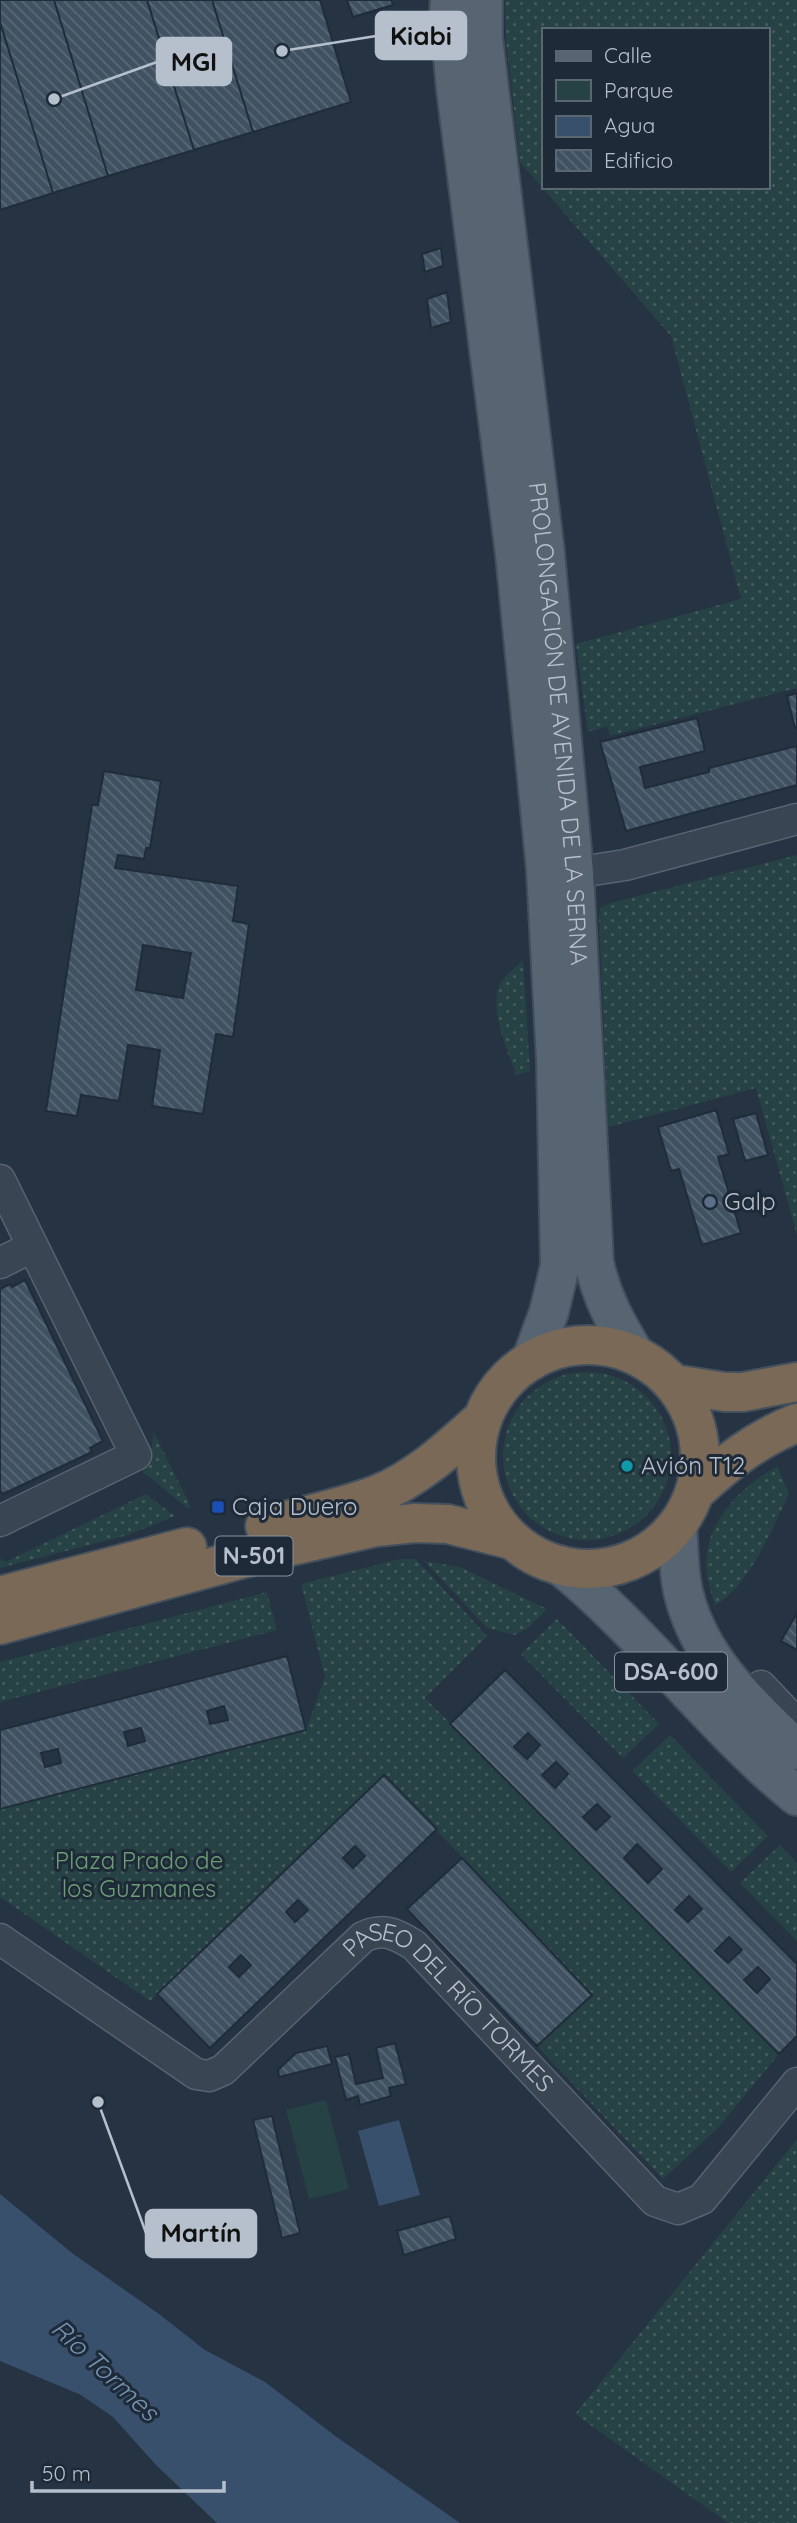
<svg xmlns="http://www.w3.org/2000/svg" width="797" height="2523" viewBox="0 0 797 2523" font-family="Quicksand,sans-serif">
  <style>
    .green { fill: url(#green-dots); fill-rule: evenodd }
    .pitch { fill: #274244 }
    .water { fill: #38506b }
    .building { fill: url(#building-back-hatch); stroke: #202c3a; stroke-width: 2; fill-rule: evenodd }
    .lines { fill: none; stroke-linecap: round; stroke-linejoin: round }
    .street-casing { stroke: #576370; stroke-width: 33 }
    .primary-casing { stroke: #434e5c; stroke-width: 42 }
    .highway-casing { stroke: #44505d; stroke-width: 42 }
    .street { stroke: #394552; stroke-width: 30 }
    .primary { stroke: #576472; stroke-width: 38 }
    .highway { stroke: #796956; stroke-width: 38 }
    .service-dot { fill: #5c6f8a; stroke: #1e2a38; stroke-width: 2.5 }
    .culture-dot { fill: #0f9aa8; stroke: #1e2a38; stroke-width: 2.5 }
    .transit-dot { fill: #1a4fb4; stroke: #1e2a38; stroke-width: 2.5 }
    .labels { text-anchor: middle; stroke-width: 6; stroke-linejoin: round; paint-order: stroke }
    .shield { fill: #1e2a38; stroke: #8893a0; stroke-width: 2 }
    .shield-label { font-size: 23px; font-weight: bold; fill: #b6c0cc }
    .street-label { font-size: 24px; fill: #b6c0cc; stroke: #1e2a38 }
    .poi-label { font-size: 24px; fill: #b6c0cc; stroke: #1e2a38; text-anchor: start }
    .park-label { font-size: 24px; fill: #6c9e75; stroke: #1e2a38 }
    .water-label { font-size: 26px; font-style: italic; fill: #7593b1; stroke: #1e2a38 }
    .leader { fill: none; stroke: #b6c0cc; stroke-width: 2.5 }
    .callout-dot { fill: #b6c0cc; stroke: #1e2a38; stroke-width: 2.5 }
    .callout { fill: #b6c0cc; stroke: #b6c0cc; stroke-width: 2.5 }
    .callout-label { font-size: 26px; text-anchor: middle; font-weight: bold; fill: #111 }
  </style>
  <defs>
    <pattern id="green-dots" width="8" height="8" patternUnits="userSpaceOnUse" patternTransform="scale(1.75)"><rect width="8" height="8" fill="#274244"/><path d="M2 2h.1M6 6h.1" fill="none" stroke="#445c5e" stroke-width="1.8" stroke-linecap="round"/></pattern>
    <pattern id="building-back-hatch" width="6" height="6" patternUnits="userSpaceOnUse" patternTransform="scale(1.75)"><rect width="6" height="6" fill="#405262"/><path d="M-1 5l2 2M0 0l6 6M5-1l2 2" fill="none" stroke="#596977"/></pattern>
  </defs>
  <rect width="100%" height="100%" fill="#253343"/>
  <path class="green" d="M505 0H797V688L610 736 607 726 588 732 576 644 741 599 671 336 520 162 506 41ZM543 30H767V187H543Z
    M797 855V1235L756 1088 608 1127 599 916 600 908 611 903Z
    M523 960 530 1071 516 1075C508 1051 488 1008 500 984 505 975 516 967 523 960Z
    M503 1456a84 84 0 1 1 168 0a84 84 0 1 1-168 0Z
    M153 1431 191 1507 188 1509 140 1469C151 1457 153 1447 153 1431Z
    M777 1466 789 1494C770 1532 752 1582 715 1606 712 1593 705 1577 706 1563 707 1519 742 1487 777 1466Z
    M146 1494 175 1516 128 1535 0 1568V1558L5 1562Z
    M400 1559H416L487 1636 425 1698 779 2054 718 2128 663 2179 537 2046 592 1994 384 1775 150 2001 0 1897V1809L306 1730 325 1677 301 1584Z
    M424 1561 460 1567 547 1609 528 1628 515 1635 487 1628Z
    M267 1592 277 1630 0 1702V1662Z
    M557 1619 659 1724 623 1758 521 1654Z
    M670 1735 768 1836 731 1872 632 1771Z
    M780 1845 797 1863V1941L740 1883Z
    M797 2139V2523H728L575 2414Z"/>
  <path class="pitch" d="M326 2100 349 2189 309 2199 286 2110Z"/>
  <path class="water" d="M399 2120 420 2195 379 2206 358 2131Z
    M0 2194 72 2253 159 2314 205 2350 265 2382 334 2435 460 2523H217L156 2465 113 2417 81 2395 0 2361Z"/>
  <path class="building" d="M0 0H54L108 176 53 193 0 22Z
    M54 0H147L194 150 108 176Z
    M147 0H212L253 132 194 150Z
    M212 0H320L351 102 253 132Z
    M347 0H391L393 5 353 17Z
    M0 22 53 193 0 210Z
    M441 248 443 266 425 272 422 254Z
    M447 292 451 322 431 328 427 299Z
    M797 693V728H795L787 696Z
    M697 718 705 751 640 767 645 788 709 772V768L797 746V785L626 831 600 742Z
    M104 771 161 781 150 848H146L144 859 118 855 115 868 238 886 233 921 249 924 233 1037 216 1034 203 1114 152 1106 160 1050 128 1045 119 1101 81 1095 77 1116 46 1111 92 805H98ZM143 945 191 953 183 998 136 990Z
    M716 1110 729 1154 718 1157 741 1233 702 1245 679 1169 671 1171 658 1127Z
    M756 1113 768 1155 745 1161 733 1119Z
    M25 1280 103 1441 90 1448 92 1452 3 1494 0 1491V1289L10 1284 12 1287Z
    M797 1613V1650L781 1641Z
    M287 1656 306 1730 0 1809V1730ZM224 1706 228 1720 210 1724 207 1711ZM141 1728 145 1741 128 1746 124 1732ZM58 1749 61 1763 45 1767 41 1753Z
    M505 1670 797 1964V2036L779 2054 450 1724ZM528 1733 540 1745 527 1759 514 1747ZM556 1762 568 1774 555 1788 542 1775ZM597 1804 610 1817 596 1830 583 1817ZM637 1844 662 1869 648 1883 624 1858ZM689 1896 702 1909 688 1922 675 1910ZM729 1937 742 1950 728 1963 715 1951ZM758 1967 770 1979 757 1993 744 1980Z
    M384 1775 437 1829 210 2048 157 1994ZM355 1846 365 1856 353 1868 343 1858ZM298 1900 308 1910 295 1922 286 1912ZM241 1955 251 1965 239 1977 229 1967Z
    M462 1858 592 1995 537 2046 407 1909Z
    M395 2043 406 2084 389 2088 391 2096 360 2105 358 2096 346 2100 335 2057 349 2054 356 2084 383 2078 376 2048Z
    M327 2046 332 2064 279 2077 278 2070 296 2053Z
    M272 2116 300 2233 282 2238 253 2120Z
    M450 2216 456 2239 404 2255 397 2231Z"/>
  <g class="lines">
    <g class="street-casing">
      <g id="street">
        <path d="M574 873 625 865 797 819"/>
        <path d="M0 1180 136 1455 0 1521"/>
        <path d="M0 1263 32 1247"/>
        <path d="M761 1686 797 1724"/>
        <path id="s1" d="M0 1939 196 2074 209 2076 223 2070 363 1937C383 1927 396 1934 414 1945L655 2201 678 2209 702 2199 797 2083"/>
      </g>
    </g>
    <g class="primary-casing">
      <g id="primary">
        <path d="M450 0 449 15 456 89 515 554 546 870 556 1060 560 1266 549 1312 531 1361"/>
        <path id="s2" d="M483 0V38L545 553 574 873 594 1262C601 1297 617 1325 635 1355"/>
        <path d="M677 1525C679 1548 678 1573 684 1595 700 1660 751 1706 797 1750"/>
        <path d="M560 1565C646 1635 711 1726 797 1796"/>
      </g>
    </g>
    <g class="highway-casing">
      <path id="highway" d="M476 1457a112 112 0 1 1 224 0a112 112 0 1 1-224 0Z
        M674 1384 725 1392H743L797 1382
        M694 1493C726 1463 756 1439 797 1423
        M265 1526C302 1516 341 1508 376 1495 417 1479 451 1447 482 1419
        M0 1596 187 1547
        M0 1625 274 1550 376 1527 415 1523 448 1524 512 1540"/>
    </g>
    <use href="#street" class="street"/>
    <use href="#primary" class="primary"/>
    <use href="#highway" class="highway"/>
  </g>
  <circle class="service-dot" cx="710" cy="1202" r="7"/>
  <circle class="culture-dot" cx="627" cy="1466" r="7"/>
  <rect class="transit-dot" x="211" y="1500" width="14" height="14" rx="3.5"/>
  <g class="labels">
    <g class="shield">
      <rect x="215.5" y="1536.5" width="77" height="39" rx="5"/>
      <rect x="615" y="1652.5" width="112" height="39" rx="5"/>
    </g>
    <g class="shield-label">
      <text x="254" y="1564">N-501</text>
      <text x="671" y="1680">DSA-600</text>
    </g>
    <g class="street-label">
      <text dy="8" stroke="none"><textPath href="#s2" startOffset="728">PROLONGACIÓN DE AVENIDA DE LA SERNA</textPath></text>
      <text dy="8" stroke="none"><textPath href="#s1" startOffset="574">PASEO DEL RÍO TORMES</textPath></text>
    </g>
    <g class="poi-label">
      <text x="724" y="1210">Galp</text>
      <text x="641" y="1474">Avión T12</text>
      <text x="232" y="1515">Caja Duero</text>
    </g>
    <g class="park-label">
      <text x="139" y="1869">Plaza Prado de<tspan x="139" dy="28">los Guzmanes</tspan></text>
    </g>
    <g class="water-label">
      <text transform="translate(105 2370) rotate(43)" y="9">Río Tormes</text>
    </g>
  </g>
  <path class="leader" d="M282 51L376 36M54 99L157 62M98 2102L146 2233"/>
  <g class="callout-dot">
    <circle cx="282" cy="51" r="7"/>
    <circle cx="54" cy="99" r="7"/>
    <circle cx="98" cy="2102" r="7"/>
  </g>
  <g class="callout">
    <rect x="376" y="12" width="90" height="47" rx="7"/>
    <rect x="157" y="38" width="74" height="47" rx="7"/>
    <rect x="146" y="2210" width="110" height="47" rx="7"/>
  </g>
  <g class="callout-label">
    <text x="421" y="45">Kiabi</text>
    <text x="194" y="71">MGI</text>
    <text x="201" y="2242">Martín</text>
  </g>
  <rect x="542" y="28" width="228" height="161" fill="#1e2a38" stroke="#5b6673" stroke-width="2"/>
  <rect x="556" y="51" width="35" height="10" fill="#576472" stroke="#5b6673" stroke-width="2"/>
  <text x="604" y="63" font-size="21" fill="#b6c0cc">Calle</text>
  <rect x="556" y="80" width="35" height="21" fill="#274244" stroke="#5b6673" stroke-width="2"/>
  <text x="604" y="98" font-size="21" fill="#b6c0cc">Parque</text>
  <rect x="556" y="116" width="35" height="21" fill="#38506b" stroke="#5b6673" stroke-width="2"/>
  <text x="604" y="133" font-size="21" fill="#b6c0cc">Agua</text>
  <rect x="556" y="150" width="35" height="21" fill="url(#building-back-hatch)" stroke="#5b6673" stroke-width="2"/>
  <text x="604" y="168" font-size="21" fill="#b6c0cc">Edificio</text>
  <path d="M32 2481v10h192v-10" fill="none" stroke="#b6c0cc" stroke-width="3.5"/>
  <text x="42" y="2481" font-size="21" fill="#b6c0cc" stroke="#1e2a38" stroke-width="5" paint-order="stroke">50 m</text>
</svg>
